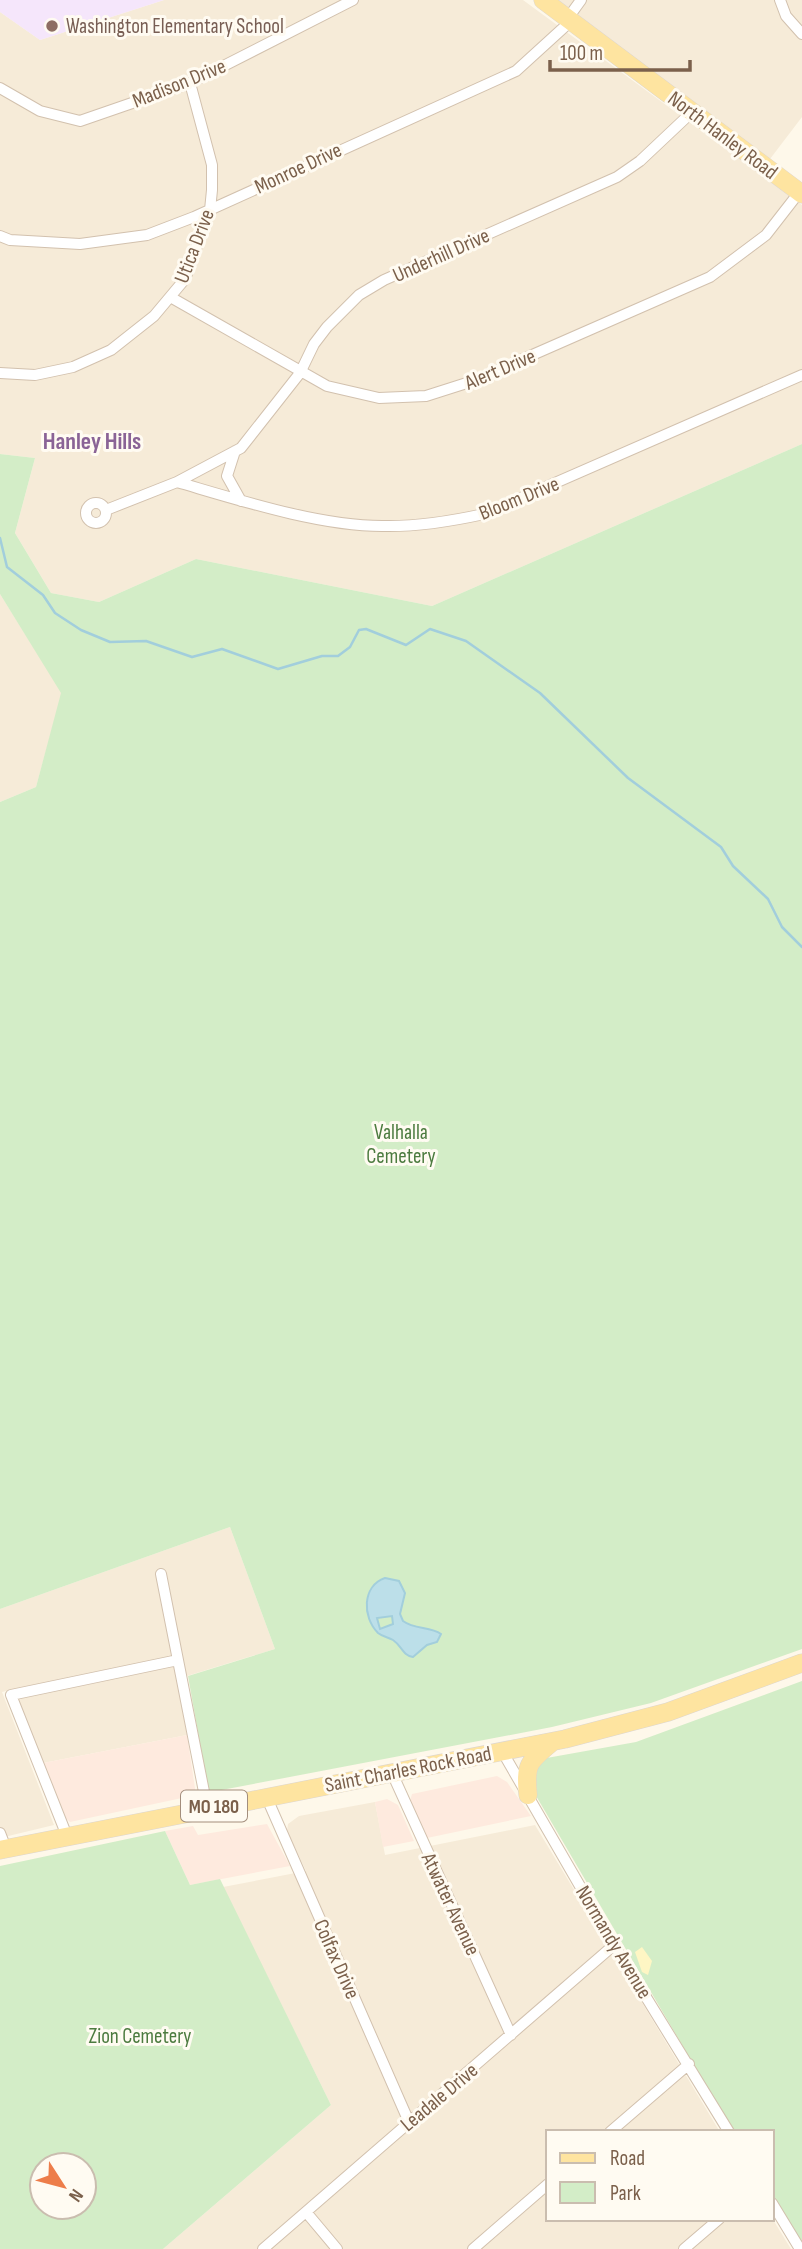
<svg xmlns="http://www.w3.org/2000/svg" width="802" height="2249" viewBox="0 0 802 2249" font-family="'Sofia Sans Condensed',sans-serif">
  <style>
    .residential { fill: #f6ebd8 }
    .commercial { fill: #feeade }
    .education { fill: #f5e6fb }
    .green { fill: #d3edc7; fill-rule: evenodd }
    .sand { fill: #fef6c4 }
    .water { fill: #bcdfe9; stroke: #a2cedc; stroke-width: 2; fill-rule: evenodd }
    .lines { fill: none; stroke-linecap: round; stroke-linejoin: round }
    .stream { stroke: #a2cedc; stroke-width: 2.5 }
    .street-casing { stroke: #d2c1ae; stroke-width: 12 }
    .primary-casing { stroke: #ddd6d0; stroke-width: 19 }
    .street { stroke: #fff; stroke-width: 10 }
    .primary { stroke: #fee4a0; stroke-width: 18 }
    .education-dot { fill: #8d6e63; stroke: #fffbf2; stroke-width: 2.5 }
    .labels { text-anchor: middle; stroke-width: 6; stroke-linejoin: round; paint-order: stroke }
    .shield { fill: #fffbf2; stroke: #a38e7d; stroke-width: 2 }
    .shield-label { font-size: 19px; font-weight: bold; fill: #7b604b }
    .education-label { font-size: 21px; fill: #785e54; stroke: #fffbf2; text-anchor: start }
    .street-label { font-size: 21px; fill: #7b604b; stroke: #fffbf2 }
    .park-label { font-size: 21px; fill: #4c7b3f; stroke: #fffbf2 }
    .quarter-label { font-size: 24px; font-weight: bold; fill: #8a6396; stroke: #fffbf2 }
  </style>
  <rect width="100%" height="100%" fill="#fef8ea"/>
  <path class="residential" d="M164 0H523L802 205V444L432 606 196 559 99 602 51 593 15 533 35 458 0 454V12L40 40Z
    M554 0H802V117L770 159Z
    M0 594 62 693 36 787 0 802Z
    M230 1527 275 1649 177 1679 187 1735 43 1763 11 1690 2 1692 54 1825 0 1838V1609Z
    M375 1802 385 1855 535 1825 720 2132H548V2219L772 2218 791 2249H163L331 2105 223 1887 306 1871 287 1831 288 1824 299 1816Z"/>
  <path class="commercial" d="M187 1735 196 1795 70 1822 63 1816 43 1763Z
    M497 1776 507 1782 531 1816 427 1838 410 1801 412 1794Z
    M387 1799 398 1805 414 1841 383 1847 375 1802Z
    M267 1824 290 1866 190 1885 165 1831 193 1826 198 1835Z"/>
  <path class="education" d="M0 0H164L40 40 0 12Z"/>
  <path class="green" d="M802 444V1649L651 1703 552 1727 211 1792 208 1789 188 1676 275 1649 230 1527 0 1609V802L36 787 61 693 0 594V454L35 458 15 533 51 593 99 602 196 559 432 606Z
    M802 1681V2245L772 2196V2132H733L532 1789 531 1768 541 1759 636 1742Z
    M165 1831 190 1885 220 1879 331 2105 163 2249H0V1866ZM42 2165H84V2207H42Z"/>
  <path class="sand" d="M642 1947 652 1961 648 1975 642 1972 635 1952Z"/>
  <path class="water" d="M385 1578 399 1581 405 1593 400 1614 403 1621C415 1630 430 1626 441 1634L437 1642 427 1645 413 1657C402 1655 402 1646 393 1640 388 1637 383 1637 378 1633 362 1617 362 1586 385 1578ZM392 1616 393 1624 380 1629 377 1618Z"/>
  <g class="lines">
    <path class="stream" d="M0 538 7 567 43 595 55 613 81 630 110 642 146 641 192 657 222 649 278 669 322 656H338L350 647 359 630 366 629 406 645 430 629 466 641 540 693 628 778 721 847 733 866 768 899 782 927 802 947"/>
    <g class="street-casing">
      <path id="street" d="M780 0 786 16 802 34
        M568 18 581 0
        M0 88 40 111 80 121 190 83 353 0
        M0 236 10 240 80 244 147 235 194 217 516 71 572 20
        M172 298 327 386 379 398 426 396 473 381 710 277 766 235 801 190
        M0 373 35 375 73 367 111 350 154 316 185 279 210 210 212 190V165L190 83
        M235 451 227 476 241 501
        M177 482C239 500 319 526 382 526 416 527 452 521 484 514L802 375
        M86 513a10 10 0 1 1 20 0a10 10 0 1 1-20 0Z
        M106 510 177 482 241 448 300 373 314 344 327 327 359 295 384 280 617 177 640 161 692 112
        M161 1574 207 1807
        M502 1751 614 1945 729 2132
        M392 1773 511 2035
        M266 1796 409 2122
        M0 1833 7 1851
        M67 1836 11 1695 178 1660
        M610 2132 689 2064
        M772 2203 800 2249
        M306 2212 337 2249
        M263 2249 614 1945
        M473 2249 548 2184
        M684 2249 719 2219"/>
    </g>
    <g class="primary-casing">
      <path id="primary" d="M543 0 802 194
        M528 1795C525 1765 528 1762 551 1743
        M0 1850 565 1739 668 1712 802 1663"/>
    </g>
    <use href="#street" class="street"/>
    <use href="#primary" class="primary"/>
  </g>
  <circle class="education-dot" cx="52" cy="26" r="7"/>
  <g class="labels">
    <rect class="shield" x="181" y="1790.5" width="66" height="31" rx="5"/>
    <g class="shield-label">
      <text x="214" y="1813">MO 180</text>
    </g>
    <g class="education-label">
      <text x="66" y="33">Washington Elementary School</text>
    </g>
    <g class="street-label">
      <text transform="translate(179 83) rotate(-22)" y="7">Madison Drive</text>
      <text transform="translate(723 135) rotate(37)" y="7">North Hanley Road</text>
      <text transform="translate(298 168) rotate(-25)" y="7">Monroe Drive</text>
      <text transform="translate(194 246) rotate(-69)" y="7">Utica Drive</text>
      <text transform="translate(441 255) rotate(-24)" y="7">Underhill Drive</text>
      <text transform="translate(500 369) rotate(-23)" y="7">Alert Drive</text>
      <text transform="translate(519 498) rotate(-22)" y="7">Bloom Drive</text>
      <text transform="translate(408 1769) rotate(-11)" y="7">Saint Charles Rock Road</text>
      <text transform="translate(451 1904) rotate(65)" y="7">Atwater Avenue</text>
      <text transform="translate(614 1942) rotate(59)" y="7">Normandy Avenue</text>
      <text transform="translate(337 1959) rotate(66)" y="7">Colfax Drive</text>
      <text transform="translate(439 2097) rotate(-40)" y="7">Leadale Drive</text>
    </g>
    <g class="park-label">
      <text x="401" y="1139">Valhalla<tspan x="401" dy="24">Cemetery</tspan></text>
      <text x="140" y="2043">Zion Cemetery</text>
    </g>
    <g class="quarter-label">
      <text x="92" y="449">Hanley Hills</text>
    </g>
  </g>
  <rect x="546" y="2130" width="228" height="91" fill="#fffbf2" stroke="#cabdaf" stroke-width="2"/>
  <rect x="560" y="2153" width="35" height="10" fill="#fee4a0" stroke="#cabdaf" stroke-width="2"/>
  <text x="610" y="2165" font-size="21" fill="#7b604b">Road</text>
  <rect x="560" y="2182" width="35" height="21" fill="#d3edc7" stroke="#cabdaf" stroke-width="2"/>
  <text x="610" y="2200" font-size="21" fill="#7b604b">Park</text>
  <g transform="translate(63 2186) rotate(126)"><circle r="33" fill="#fffbf2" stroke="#cabdaf" stroke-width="2"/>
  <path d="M0-5L12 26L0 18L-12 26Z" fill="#ed7d4a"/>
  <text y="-10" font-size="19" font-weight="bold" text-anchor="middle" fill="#7b604b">N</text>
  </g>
  <path d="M550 60v10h140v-10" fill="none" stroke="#7b604b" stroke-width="3.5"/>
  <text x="560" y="60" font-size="21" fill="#7b604b" stroke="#fffbf2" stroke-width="5" paint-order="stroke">100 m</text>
</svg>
